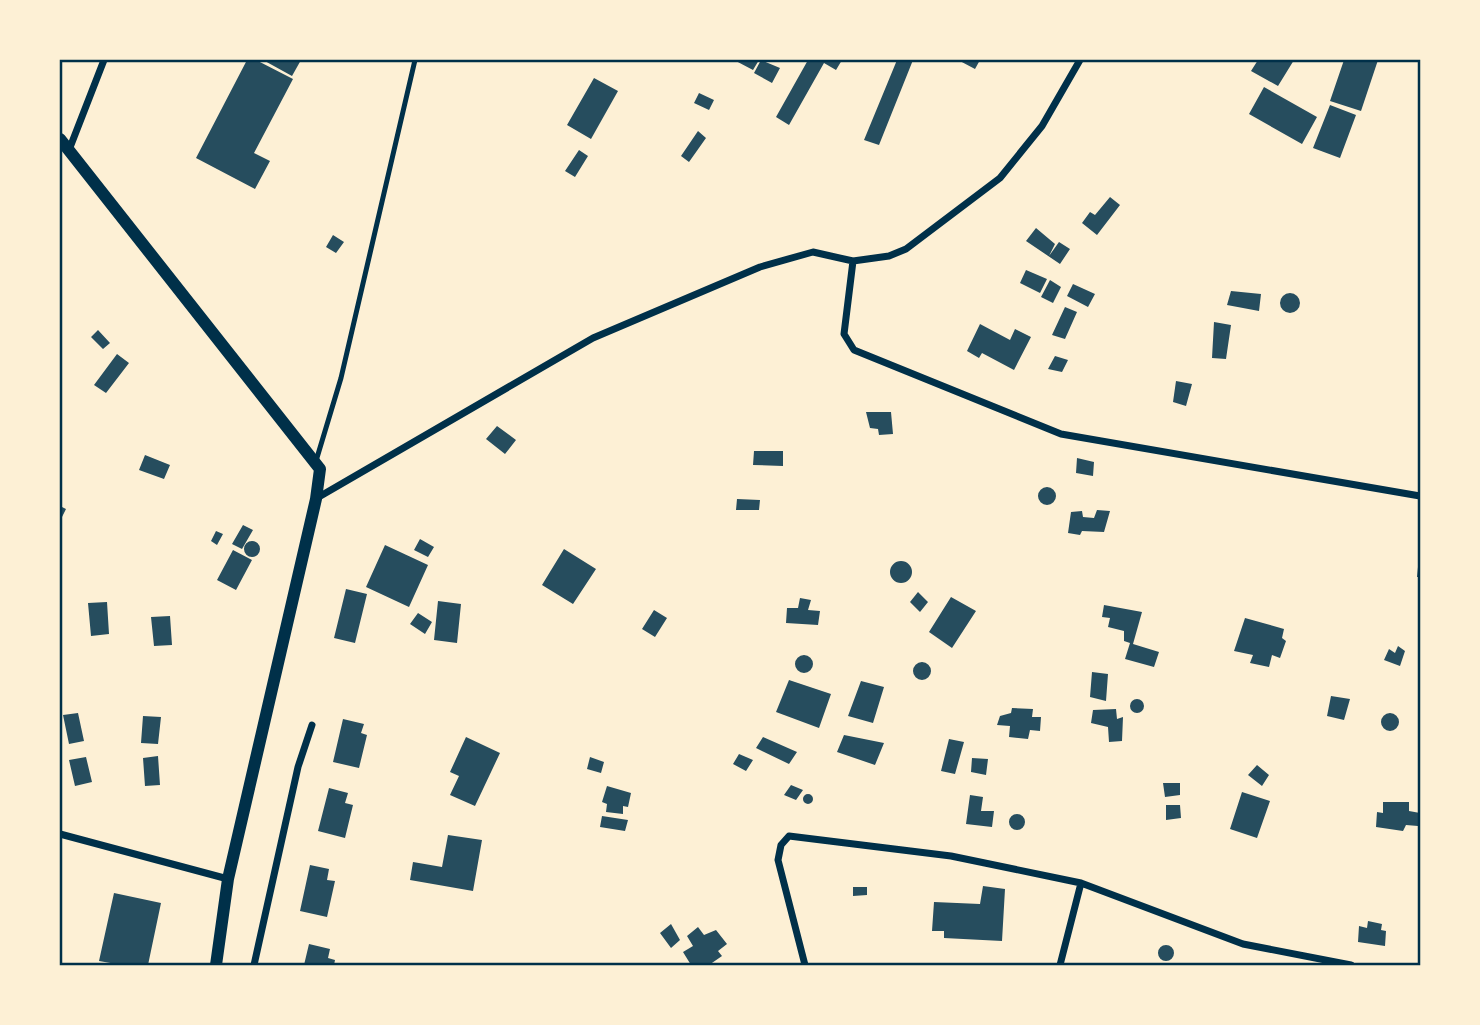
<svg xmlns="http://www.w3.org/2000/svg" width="1480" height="1025" viewBox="0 0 1480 1025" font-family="'Nunito Sans',sans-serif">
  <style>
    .building { fill: #264d5e }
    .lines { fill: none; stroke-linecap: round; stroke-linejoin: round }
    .service { stroke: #003049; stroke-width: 5 }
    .minor { stroke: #003049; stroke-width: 7 }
    .tertiary { stroke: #003049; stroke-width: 12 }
    .neatline { fill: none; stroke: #003049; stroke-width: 2.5 }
  </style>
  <rect width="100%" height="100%" fill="#fdf0d5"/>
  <path class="building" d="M247 60H256L293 79 254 153 270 161 255 189 196 158Z
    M263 60H301L292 76Z
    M734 60H759L753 70Z
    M761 60 780 68 772 83 754 73Z
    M808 60H842L836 70 824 63 789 125 776 117Z
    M897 60H913L879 145 864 140Z
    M958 60H980L975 69Z
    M1258 60H1294L1278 86 1251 71Z
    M1344 60H1378L1361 111 1330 101Z
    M594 78 618 91 591 139 567 125Z
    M1264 87 1317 117 1302 144 1249 114Z
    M699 93 714 100 709 110 694 103Z
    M1330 105 1356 115 1340 158 1313 148Z
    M698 131 706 138 689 162 681 156Z
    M579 150 588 156 575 177 565 171Z
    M1110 197 1120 205 1097 235 1082 223 1090 212 1095 215Z
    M1036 228 1055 244 1049 256 1059 242 1070 249 1060 264 1026 241Z
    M333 235 344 242 336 253 326 247Z
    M1026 270 1047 279 1040 293 1020 283Z
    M1050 280 1061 287 1053 303 1041 297Z
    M1073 284 1095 294 1088 307 1067 296Z
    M1231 291 1261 294 1259 311 1227 305Z
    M1280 303a10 10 0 1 1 20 0a10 10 0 1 1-20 0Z
    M1065 307 1077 312 1065 339 1052 335Z
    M1214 322 1231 325 1226 359 1212 358Z
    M980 324 1010 340 1015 329 1031 337 1014 370 982 353 979 358 967 351Z
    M98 330 110 343 103 349 91 337Z
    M117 354 129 363 106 393 94 385Z
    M1055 356 1068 360 1062 372 1048 369Z
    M1176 381 1192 384 1186 406 1173 402Z
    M866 412H891L893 434 879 435 878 429 870 428Z
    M497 426 516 440 505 454 486 439Z
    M754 451H783V466L753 465Z
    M145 455 170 465 164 479 139 470Z
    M1077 458 1094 462 1093 476 1076 473Z
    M1038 496a9 9 0 1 1 18 0a9 9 0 1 1-18 0Z
    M737 499 760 500 759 510H736Z
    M60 506 66 509 60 521Z
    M1097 510 1110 511 1104 532 1082 531 1080 535 1068 533 1071 512 1082 511 1083 517 1094 518Z
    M243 525 253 530 242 549 232 544Z
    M216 531 223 534 217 545 211 541Z
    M420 539 434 547 428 557 414 550Z
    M244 549a8 8 0 1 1 16 0a8 8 0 1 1-16 0Z
    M385 545 428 565 409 607 366 587Z
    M564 549 596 569 573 604 542 585Z
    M233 550 252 560 236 590 217 580Z
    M1419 557H1420V577H1417Z
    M890 572a11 11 0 1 1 22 0a11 11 0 1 1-22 0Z
    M346 589 367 594 355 643 334 638Z
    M918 592 928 602 920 612 910 602Z
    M951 597 976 611 952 648 929 632Z
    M800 598 811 600 808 610 820 611 818 625 786 623 787 608H798Z
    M438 601 461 604 457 643 434 640Z
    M107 602 109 634 91 636 88 603Z
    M1104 605 1142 612 1133 644 1159 652 1154 667 1125 659 1130 643 1124 641V631L1108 627 1110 618 1102 617Z
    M654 610 667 618 655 637 642 629Z
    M418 613 432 622 425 634 410 624Z
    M170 616 172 645 154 646 151 617Z
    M1245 618 1284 629 1282 638 1286 641 1280 658 1272 655 1269 667 1250 663 1253 655 1234 651Z
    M1398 646 1405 651 1400 666 1384 660 1389 649 1395 653Z
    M795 664a9 9 0 1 1 18 0a9 9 0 1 1-18 0Z
    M913 671a9 9 0 1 1 18 0a9 9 0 1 1-18 0Z
    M1092 672 1108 674 1106 701 1090 697Z
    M789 680 831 694 819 728 776 712Z
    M861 681 884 687 873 723 848 716Z
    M1331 696 1350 699 1344 720 1327 716Z
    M1130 706a7 7 0 1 1 14 0a7 7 0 1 1-14 0Z
    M1012 708 1033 709 1032 717H1041L1040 731 1030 730 1028 739 1009 737 1010 726 997 725 1000 716 1011 713Z
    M1116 709 1117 719 1123 717 1122 741 1109 742 1108 727 1091 723 1093 710Z
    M78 713 84 741 69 744 63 715Z
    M1381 722a9 9 0 1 1 18 0a9 9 0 1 1-18 0Z
    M143 716 161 717 158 744 141 743Z
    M343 719 364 724 361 733 367 735 359 768 333 762Z
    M844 735 884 743 875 765 837 752Z
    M466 737 500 753 475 806 450 795 459 776 450 772Z
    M763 737 797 752 789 764 756 748Z
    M949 739 964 742 955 774 941 771Z
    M739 754 753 760 746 771 733 764Z
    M158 756 160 785 145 786 143 758Z
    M86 757 92 782 75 786 69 760Z
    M590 757 604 762 601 773 587 769Z
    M972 758 988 759 986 775 971 772Z
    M1257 765 1269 775 1262 786 1248 775Z
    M1163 783H1180V795L1165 797Z
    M791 785 803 790 796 800 784 795Z
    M607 786 631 793 628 807 623 806V814L606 812 607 804 602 802Z
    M329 788 348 793 345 803 353 805 345 838 318 831Z
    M1242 792 1270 801 1257 838 1230 829Z
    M803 799a5 5 0 1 1 10 0a5 5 0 1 1-10 0Z
    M970 795 983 797 981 811H994L992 827 966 824Z
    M1383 802H1409V811L1420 813 1418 826 1406 825 1403 831 1376 827 1377 812 1383 813Z
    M1166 805H1180L1181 818 1166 820Z
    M1009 822a8 8 0 1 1 16 0a8 8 0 1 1-16 0Z
    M602 816 628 820 625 831 600 827Z
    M448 835 482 840 473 891 410 880 413 862 442 867Z
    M310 865 329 869 327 880 335 881 327 917 300 911Z
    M983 886 1005 889 1002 941 944 938V931H932L934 902 980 904Z
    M853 887H867V895L853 896Z
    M114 893 161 903 148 965H122L99 961Z
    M1368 921 1382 924 1381 930 1386 931 1385 946 1358 942 1359 926 1367 928Z
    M671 924 680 940 671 948 660 933Z
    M698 927 704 935 716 930 727 944 718 951 722 956 709 965 702 963 691 965 683 952 693 946 687 936Z
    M309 944 330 949 328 958 335 960 334 965H304Z
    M1158 953a8 8 0 1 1 16 0a8 8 0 1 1-16 0Z"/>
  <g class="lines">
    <path class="service" d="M316 461 341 378 415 60"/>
    <path class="minor" d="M69 150 104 60
      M853 261 844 334 854 350 1061 434 1420 496
      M317 498 593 338 760 267 813 252 853 261 889 256 906 249 1000 178 1042 126 1080 60
      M60 834 228 879
      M254 965 298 767 312 725
      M805 965 778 860 781 845 789 836 951 856 1081 883 1243 944 1351 965
      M1060 965 1081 883"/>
    <path class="tertiary" d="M60 139 320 469 316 499 228 879 216 965"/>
  </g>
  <rect width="1480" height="1025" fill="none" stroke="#fdf0d5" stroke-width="122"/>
  <rect x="61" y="61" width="1358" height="903" class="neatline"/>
</svg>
